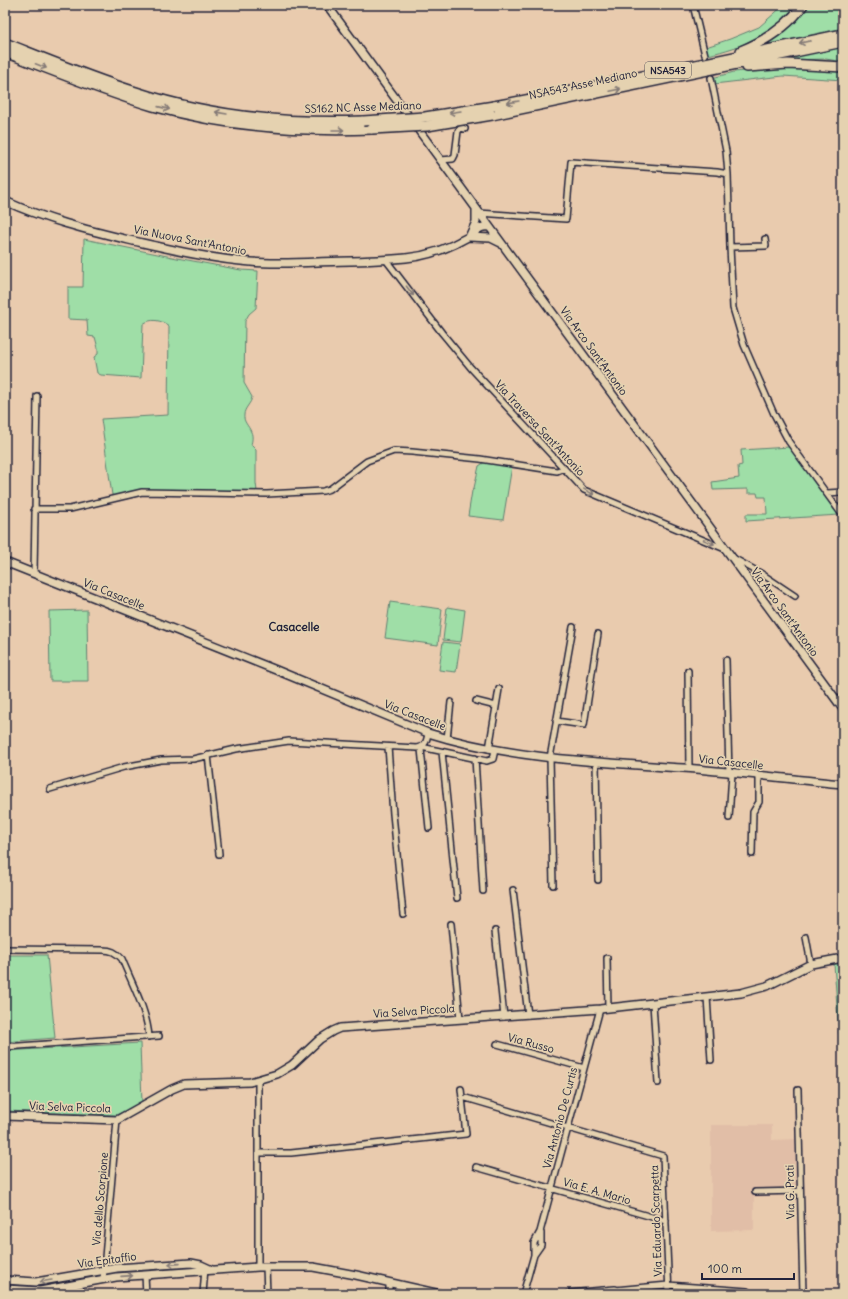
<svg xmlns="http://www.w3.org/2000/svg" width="848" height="1299" viewBox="0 0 848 1299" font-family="Delius,sans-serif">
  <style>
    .built { fill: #e1bea7 }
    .green { fill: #9fdea7; stroke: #608071 }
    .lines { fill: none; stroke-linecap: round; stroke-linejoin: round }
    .street-casing { stroke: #22223b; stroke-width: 8 }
    .secondary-casing { stroke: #22223b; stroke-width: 10 }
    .highway-casing { stroke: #22223b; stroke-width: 12 }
    .street { stroke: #e5d2b0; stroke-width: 5 }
    .secondary { stroke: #e5d2b0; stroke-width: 7 }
    .highway { stroke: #e5d2b0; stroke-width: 9 }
    .highway-bridge-casing { stroke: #22223b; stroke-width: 12; stroke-linecap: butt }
    .highway-bridge { stroke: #e5d2b0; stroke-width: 9 }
    .oneway { stroke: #847a76 }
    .labels { text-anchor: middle; stroke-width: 3.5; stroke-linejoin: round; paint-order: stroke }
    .shield { fill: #e5d2b0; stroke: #5c575e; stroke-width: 1 }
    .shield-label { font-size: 10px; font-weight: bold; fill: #22223b }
    .street-label { font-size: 11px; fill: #22223b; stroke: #e5d2b0 }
    .neighbourhood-label { font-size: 12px; font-weight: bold; fill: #22223b; stroke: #e5d2b0 }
  </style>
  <rect width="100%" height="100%" fill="#e9cbae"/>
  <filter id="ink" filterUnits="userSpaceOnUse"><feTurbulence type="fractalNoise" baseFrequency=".025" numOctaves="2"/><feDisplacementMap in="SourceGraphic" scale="8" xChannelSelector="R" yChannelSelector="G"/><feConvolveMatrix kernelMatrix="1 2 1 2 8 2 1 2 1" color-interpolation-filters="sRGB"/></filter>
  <g filter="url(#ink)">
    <path class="built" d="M711 1125H772V1140L795 1139 796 1194 754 1197V1230L711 1231Z"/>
    <path class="green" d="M784 5H798C777 34 741 47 708 55L706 47 730 39 759 27Z
      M809 5H843V28L764 45H762L796 19Z
      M843 47V62L826 59 786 60V58Z
      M784 67 843 70V80L783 76 714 84 712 78 734 72Z
      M84 239 177 258 241 270 258 271 256 308 249 314 245 321 244 383 252 397C251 404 244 408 244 415 243 422 249 426 251 432 253 436 252 441 251 445L256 450V483L257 491 143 490 115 496 112 495 101 419 168 415 169 326C161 320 151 318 143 324L141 378 101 375 97 373 94 357 98 354V348L95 337 88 336 87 320 68 319V287H83Z
      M789 447 839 515 746 521V514H767L766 497H758L757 493H748V489L713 490 712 482 739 478 738 466 742 465 741 450Z
      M485 462 512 466 503 520 468 516 472 491 474 488 479 466Z
      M390 602 442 609 438 645 385 638Z
      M447 607 465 610 461 642 443 640Z
      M87 610 88 681H50L49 611Z
      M443 642 460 644 456 672 439 670Z
      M5 955H47L55 1038 5 1042Z
      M843 963V1034H839L834 964Z
      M140 1043 142 1103 116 1115 5 1111V1051Z"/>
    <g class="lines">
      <g class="street-casing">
        <path id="street" d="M693 5 705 55
          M711 78 726 151 728 174
          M440 160 453 159 455 155 458 131 461 128 465 129
          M479 213 566 219 571 162 717 172 728 174 730 247 733 308 744 345 774 414 789 442 843 516
          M730 247 766 246 765 239
          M386 260 442 333 471 368 584 490 725 549
          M827 493 843 492
          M34 509H70L142 492 267 494 323 491 330 489 367 461 394 451 412 452 480 459 557 471 564 468
          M733 558 762 574 795 596
          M34 573 37 396
          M726 660 729 773
          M688 671 689 769
          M476 701 496 706
          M556 721 584 725 598 634
          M447 739 451 702
          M388 747 393 814 403 914
          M421 747 487 761 493 759 495 750
          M421 749 429 828
          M489 749 499 689
          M442 752 457 898
          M208 755 219 854
          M475 758 483 891
          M596 762 598 880
          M50 789 124 767 161 760 193 759 236 749 289 741 417 748C426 746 427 740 428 733
          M729 818 732 773
          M752 854 753 812 759 802V776
          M553 885 550 758 573 627
          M513 890 528 1015
          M451 924 460 1019
          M495 931 504 1017
          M806 937 811 964
          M5 949 103 950C111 950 116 952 122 959 132 984 147 1010 149 1037
          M607 958 608 1008
          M707 997 711 1060
          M653 1003 658 1083
          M497 1044 584 1068
          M5 1047 159 1036
          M258 1081V1267
          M798 1090 803 1294
          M466 1098 663 1156 669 1294
          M258 1153H291L466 1134 461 1089
          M476 1167 666 1221
          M755 1192 800 1191
          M534 1255 541 1245V1233
          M266 1267 267 1294
          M145 1275 146 1294
          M103 1280 117 1120
          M615 1290 668 1285 747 1291 749 1294
          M203 1294 205 1268
          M389 1294V1283
          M523 1294 534 1255V1243L540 1232 600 1009"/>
      </g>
      <g class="secondary-casing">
        <path id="secondary" d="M327 5 843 709
          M5 201C44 219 87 230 129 240 169 249 210 259 251 262 273 264 296 263 318 262 347 261 376 261 406 258 428 256 449 248 468 237 476 232 480 225 489 227
          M470 235 476 222V209
          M469 237 491 238 499 242
          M5 562 276 670 428 733C510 759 598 762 683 768 736 772 790 779 843 784
          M5 1116 117 1120 172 1089 184 1084 250 1082 277 1074 292 1065 320 1039 333 1031 340 1028 600 1009 741 993 767 986 811 964 843 958
          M5 1280 36 1282 117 1268 191 1263 201 1265 212 1270
          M5 1289 40 1291 116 1277 258 1267H313L356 1275 440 1294
          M569 1294 615 1290V1294"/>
      </g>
      <g class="highway-casing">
        <path id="highway" d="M5 43C48 60 91 78 136 92 209 116 286 124 363 121
          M741 51C765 41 788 26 803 5
          M5 52C54 71 103 91 153 106 224 126 299 132 372 129
          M747 67 788 64 843 67
          M494 106 562 93 843 34
          M492 115 843 42"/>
      </g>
      <use href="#street" class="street"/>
      <use href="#secondary" class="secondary"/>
      <use href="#highway" class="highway"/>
      <g class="highway-bridge-casing">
        <path id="highway-bridge" d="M363 121 425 117 494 106
          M372 129 427 126 492 115"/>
      </g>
      <use href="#highway-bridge" class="highway-bridge"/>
    </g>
    <defs><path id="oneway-shaft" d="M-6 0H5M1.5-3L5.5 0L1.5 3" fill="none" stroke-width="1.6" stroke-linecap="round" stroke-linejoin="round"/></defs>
    <g class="oneway">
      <use href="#oneway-shaft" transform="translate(805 42) rotate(168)"/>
      <use href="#oneway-shaft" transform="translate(41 66) rotate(21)"/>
      <use href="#oneway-shaft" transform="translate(615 90) rotate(-12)"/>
      <use href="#oneway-shaft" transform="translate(513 102) rotate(170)"/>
      <use href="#oneway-shaft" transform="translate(164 108) rotate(13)"/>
      <use href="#oneway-shaft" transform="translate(455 112) rotate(171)"/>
      <use href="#oneway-shaft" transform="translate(221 113) rotate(-170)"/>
      <use href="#oneway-shaft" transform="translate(338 130)"/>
      <use href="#oneway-shaft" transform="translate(410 291) rotate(53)"/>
      <use href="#oneway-shaft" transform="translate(589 492) rotate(29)"/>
      <use href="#oneway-shaft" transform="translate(709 542) rotate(22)"/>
      <use href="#oneway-shaft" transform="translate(174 1264) rotate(176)"/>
      <use href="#oneway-shaft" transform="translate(127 1276) rotate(-4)"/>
      <use href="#oneway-shaft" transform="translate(46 1281) rotate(171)"/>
    </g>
  </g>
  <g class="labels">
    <rect class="shield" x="645" y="62" width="46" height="16" rx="3"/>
    <g class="shield-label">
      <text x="668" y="74">NSA543</text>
    </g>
    <g class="street-label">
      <text transform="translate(583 84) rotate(-12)" y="4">NSA543 Asse Mediano</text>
      <text transform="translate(363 107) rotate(-2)" y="4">SS162 NC Asse Mediano</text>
      <text transform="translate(190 240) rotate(11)" y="4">Via Nuova Sant'Antonio</text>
      <text transform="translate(594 351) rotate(54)" y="4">Via Arco Sant'Antonio</text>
      <text transform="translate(540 428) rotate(47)" y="4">Via Traversa Sant'Antonio</text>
      <text transform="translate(114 594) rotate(22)" y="4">Via Casacelle</text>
      <text transform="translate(785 612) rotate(54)" y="4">Via Arco Sant'Antonio</text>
      <text transform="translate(415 715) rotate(21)" y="4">Via Casacelle</text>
      <text transform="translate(731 762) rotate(6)" y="4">Via Casacelle</text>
      <text transform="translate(414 1011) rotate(-4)" y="4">Via Selva Piccola</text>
      <text transform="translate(531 1043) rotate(15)" y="4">Via Russo</text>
      <text transform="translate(70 1107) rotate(2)" y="4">Via Selva Piccola</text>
      <text transform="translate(560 1118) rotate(-75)" y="4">Via Antonio De Curtis</text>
      <text transform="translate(597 1191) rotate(16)" y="4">Via E. A. Mario</text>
      <text transform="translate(790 1192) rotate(-91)" y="4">Via G. Prati</text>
      <text transform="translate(100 1199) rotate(-85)" y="4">Via dello Scorpione</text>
      <text transform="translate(656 1221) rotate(-92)" y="4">Via Eduardo Scarpetta</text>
      <text transform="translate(107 1260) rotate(-8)" y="4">Via Epitaffio</text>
    </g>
    <g class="neighbourhood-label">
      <text x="294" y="631">Casacelle</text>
    </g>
  </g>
  <rect width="848" height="1299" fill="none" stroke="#e5d2b0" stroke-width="20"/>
  <rect x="10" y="10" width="828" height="1279" fill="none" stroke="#22223b" stroke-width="1.5" filter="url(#ink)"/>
  <path d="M702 1273v6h92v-6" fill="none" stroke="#22223b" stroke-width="2"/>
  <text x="708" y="1273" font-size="12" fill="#22223b" stroke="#e5d2b0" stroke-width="3" paint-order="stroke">100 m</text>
</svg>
